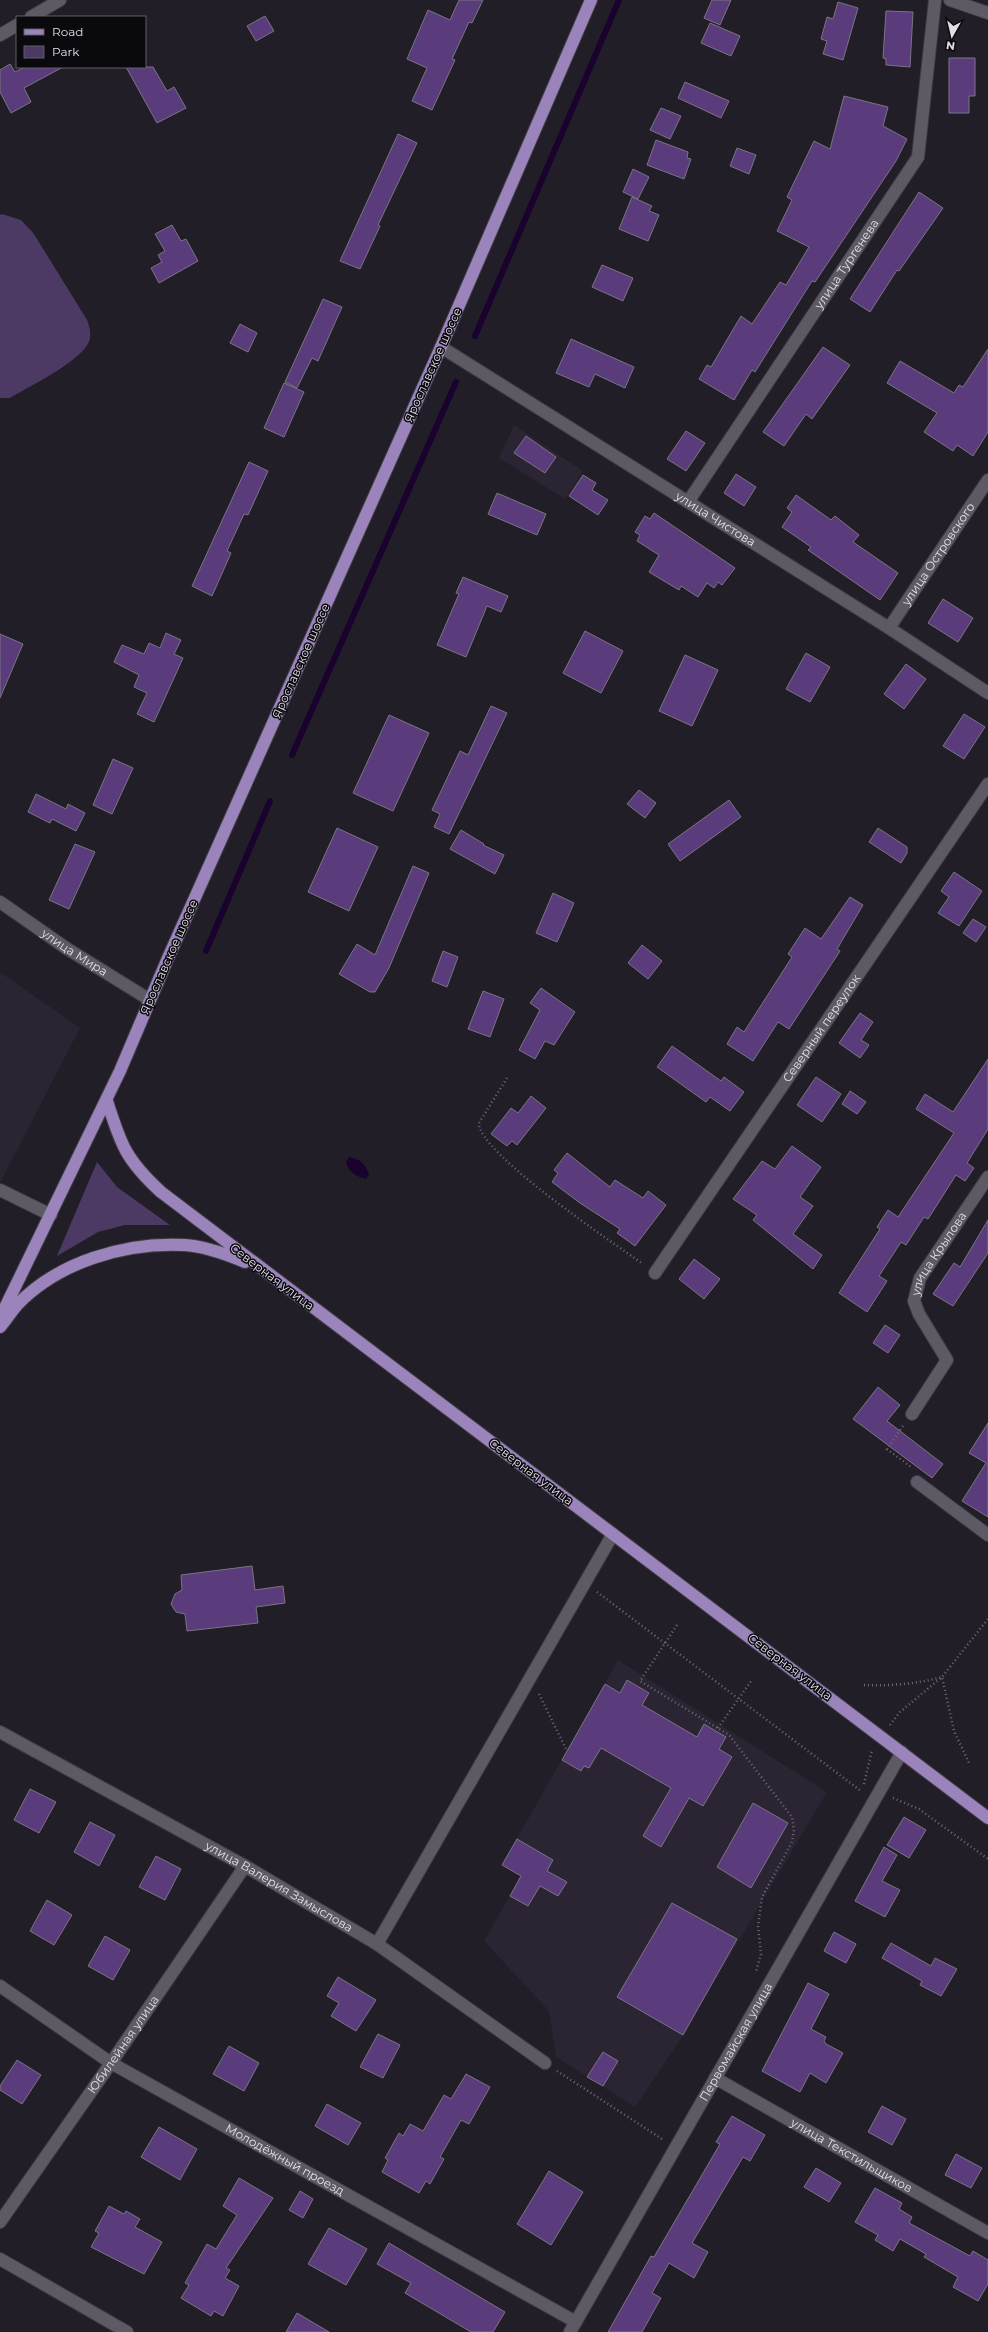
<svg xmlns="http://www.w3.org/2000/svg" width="988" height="2332" viewBox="0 0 988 2332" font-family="Montserrat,sans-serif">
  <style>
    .built { fill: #2a2433 }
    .green { fill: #4c3964 }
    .water { fill: #19022e }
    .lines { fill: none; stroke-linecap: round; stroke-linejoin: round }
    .stream { stroke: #19022e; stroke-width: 6 }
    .building { fill: #5a3c7c; stroke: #7a7581 }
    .minor-casing { stroke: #3f3c43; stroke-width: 14 }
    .major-casing { stroke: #3f3c43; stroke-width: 14 }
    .path { stroke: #6f6b74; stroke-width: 2.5; stroke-dasharray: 1 3; stroke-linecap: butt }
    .minor { stroke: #5e5a65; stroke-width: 12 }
    .major { stroke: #9b83bc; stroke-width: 12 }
    .labels { text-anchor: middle; stroke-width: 3; stroke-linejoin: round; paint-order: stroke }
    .street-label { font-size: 12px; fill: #e2dfe6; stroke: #0a090d }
  </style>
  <rect width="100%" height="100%" fill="#221e27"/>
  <path class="built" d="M514 425 583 471 565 499 499 458Z
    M0 972 80 1028 0 1183Z
    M618 1660 827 1792 683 2035 635 2107 556 2057 549 2011 484 1941 521 1876 502 1865Z"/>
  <path class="green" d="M2 214 21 220 34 234 87 320C89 325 91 332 90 338 86 360 29 386 10 398H0V215Z
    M97 1162 117 1187 170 1225H125L98 1232 57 1256Z"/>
  <path class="water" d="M349 1157C360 1159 365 1164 369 1174L366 1179C356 1176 349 1173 346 1162Z"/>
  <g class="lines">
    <path class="stream" d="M475 336 619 0
      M292 755 456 382
      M206 951 270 801"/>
  </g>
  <path class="building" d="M459 0H483L472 23 469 22 452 59 455 60 432 110 412 101 427 68 407 59 428 10 450 20Z
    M712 0H731L720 25 704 18Z
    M838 2 858 8 843 60 823 54 827 41 821 39 827 17 833 19Z
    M886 11 913 12 910 67 886 65V59L883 58Z
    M265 16 274 31 256 41 247 26Z
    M710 23 740 36 731 56 701 43Z
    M949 58H975V96H969V113H949Z
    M10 64 15 72 25 67H63L24 88 31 102 11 113 0 92V70Z
    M126 67H153L167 91 174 87 186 108 157 123Z
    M685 82 729 101 721 118 678 98Z
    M844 96 888 107 883 126 907 139 896 161 815 282 812 281 755 372 752 370 734 400 699 379 707 365 711 367 741 316 752 324 780 282 786 285 809 247 777 231 792 200 787 197 814 141 830 149Z
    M661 108 681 116 670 139 650 130Z
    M398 134 417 143 378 225 380 226 360 269 340 261Z
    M656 140 688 152 687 158 691 159 684 179 647 165Z
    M737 148 756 155 749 174 730 166Z
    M633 169 649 177 638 199 623 192Z
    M919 192 943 208 899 271 897 270 870 312 850 299Z
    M632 197 652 206 649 211 659 215 648 241 619 229Z
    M172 225 181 241 186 239 198 261 159 283 151 268 162 262 158 255 165 251 155 234Z
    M602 265 633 278 623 301 592 287Z
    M323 299 342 307 318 361 312 358 297 388 285 382Z
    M240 324 257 333 248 352 230 343Z
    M571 339 634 367 625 388 595 374 589 387 556 373Z
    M823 347 850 365 812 419 806 414 784 446 763 432Z
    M988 349V432L973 456 957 445 953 451 924 432 937 413 887 383 900 361 954 393 959 385 963 387Z
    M284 383 304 392 284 437 264 428Z
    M686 431 705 443 686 471 667 459Z
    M526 436 556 457 545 473 514 453Z
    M249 462 268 471 248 515 244 514 227 551 231 553 212 596 192 586Z
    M736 474 756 487 744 506 724 493Z
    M583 475 596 483 592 490 608 500 598 515 569 496Z
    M497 493 546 514 537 535 488 514Z
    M796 495 831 520 835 516 859 535 853 542 898 573 880 600 808 550 811 547 782 527 792 512 787 508Z
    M654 513 735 568 722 585 718 582 714 588 707 583 698 597 681 586 679 590 649 572 659 555 637 541 640 535 635 532 645 516 650 519Z
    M463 577 508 596 501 612 487 606 466 657 437 645 459 594 456 593Z
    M943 599 973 618 958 642 928 623Z
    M585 631 623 651 601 693 563 673Z
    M166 633 181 640 174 654 183 658 154 722 137 714 147 693 134 687 139 675 114 662 122 645 144 654 149 643 160 648Z
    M0 634 23 644 0 698Z
    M806 653 830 667 810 702 786 689Z
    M685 655 718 670 692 726 659 711Z
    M906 664 926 679 904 709 884 694Z
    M491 706 507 713 449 834 434 827 440 814 432 810 460 751 468 755Z
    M964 714 985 727 964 759 943 746Z
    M389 715 429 733 393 811 353 793Z
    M113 759 133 768 112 814 93 805Z
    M639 790 656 803 645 818 627 804Z
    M36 794 66 809 68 804 85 813 76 831 52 819 50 823 28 812Z
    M729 800 741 817 680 861 668 844Z
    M337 828 378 847 349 911 308 892Z
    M878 828 907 847V853L901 863 869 842Z
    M461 830 484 844 483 845 504 855 495 874 450 849Z
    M75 844 95 852 69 909 49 900Z
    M413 866 429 873 389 968 375 992H370L339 974 357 944 375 955Z
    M954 872 982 891 959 926 938 913 949 897 941 891Z
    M553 893 574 903 557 942 536 933Z
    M850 897 863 905 837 949 840 951 789 1029 778 1022 753 1061 727 1044 737 1027 744 1032 792 957 788 954 805 928 821 939Z
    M973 919 986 927 976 942 963 933Z
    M642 945 662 961 648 979 628 963Z
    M443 951 458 957 447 987 432 981Z
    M541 988 575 1012 554 1045 545 1041 535 1059 519 1050 540 1010 530 1003Z
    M483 991 504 999 490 1037 468 1029Z
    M860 1013 873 1022 861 1040 869 1045 860 1058 839 1043Z
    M672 1046 721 1081 724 1077 744 1092 730 1111 710 1097 706 1102 657 1067Z
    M988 1059V1129L967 1163 974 1168 965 1181 956 1175 928 1219 924 1217 906 1245 901 1242 879 1276 887 1281 867 1312 839 1293 880 1229 877 1227 888 1210 898 1217 954 1133 916 1109 925 1094 953 1112Z
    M816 1077 841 1094 822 1122 797 1105Z
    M850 1091 866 1102 857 1114 842 1104Z
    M531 1096 546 1108 517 1145 512 1141 507 1146 491 1134 511 1108 518 1113Z
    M792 1146 821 1167 800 1197 813 1206 793 1234 822 1255 813 1269 753 1220 757 1215 733 1199 762 1161 775 1169Z
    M567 1153 610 1187 615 1180 643 1198 648 1191 666 1205 635 1246 617 1233 620 1229 580 1203 552 1182 558 1173 554 1170Z
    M988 1220V1253L953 1306 933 1294 954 1263 960 1267Z
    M694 1259 720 1279 704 1299 679 1279Z
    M885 1325 900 1335 888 1353 873 1343Z
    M878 1387 900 1405 887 1421 943 1464 932 1478 853 1419Z
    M988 1423V1517L962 1501 986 1463 969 1453Z
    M252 1566 255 1590 283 1586 285 1603 256 1607 258 1623 187 1631 185 1614 176 1612 171 1604 175 1594 182 1590 181 1575Z
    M627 1680 649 1693 642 1705 697 1737 704 1724 726 1737 719 1749 732 1757 703 1806 689 1798 661 1847 643 1836 671 1788 601 1748 589 1768 584 1766 581 1771 562 1760 605 1684 620 1693Z
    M30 1789 56 1802 39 1833 14 1820Z
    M753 1803 788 1823 751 1888 717 1867Z
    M904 1817 926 1830 909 1858 887 1845Z
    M90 1822 115 1835 99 1866 74 1852Z
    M517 1839 553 1860 547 1871 567 1882 558 1896 540 1886 528 1906 510 1896 521 1876 502 1865Z
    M884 1847 897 1855 882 1881 900 1890 885 1917 855 1901Z
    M156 1856 181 1869 165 1900 139 1887Z
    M47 1900 72 1915 54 1945 30 1931Z
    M672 1903 737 1939 683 2035 617 1997Z
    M834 1932 856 1944 846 1963 824 1951Z
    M105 1936 130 1950 113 1980 88 1966Z
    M891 1943 931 1966 935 1958 957 1969 941 1996 920 1985 922 1981 882 1958Z
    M338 1977 376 2000 356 2031 331 2016 339 2003 327 1996Z
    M808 1983 829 1994 811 2029 826 2037 824 2041 826 2044 843 2053 826 2083 810 2073 800 2092 762 2071Z
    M378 2034 400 2045 383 2078 360 2067Z
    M229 2046 259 2063 244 2091 213 2074Z
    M603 2052 618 2061 603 2086 587 2077Z
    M17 2060 41 2075 22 2104 0 2090V2086Z
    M466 2074 490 2087 469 2124 461 2120 440 2157 444 2159 430 2184 426 2181 419 2193 382 2172 388 2160 385 2158 399 2133 403 2136 410 2124 423 2131 444 2095 451 2099Z
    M327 2104 361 2123 348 2145 315 2126Z
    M882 2106 906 2119 892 2145 868 2132Z
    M732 2116 765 2135 750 2161 743 2157 692 2243 708 2252 694 2278 669 2263 652 2293 661 2298 642 2332H608L651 2256 654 2257 720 2144 716 2142Z
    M159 2127 197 2149 180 2180 141 2157Z
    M956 2154 982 2168 971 2188 945 2175Z
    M816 2168 841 2183 829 2202 804 2187Z
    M549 2171 583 2192 551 2245 517 2224Z
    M239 2178 273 2198 226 2268 230 2270 225 2278 239 2286 223 2316 214 2311 211 2316 181 2298 189 2285 185 2283 207 2244 216 2249 237 2215 223 2206Z
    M875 2188 902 2203 899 2209 912 2217 909 2223 970 2256 973 2251 988 2260V2284L978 2301 953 2287 958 2277 924 2257 926 2254 900 2239 893 2251 875 2240 878 2235 855 2222Z
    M300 2191 313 2199 303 2218 289 2210Z
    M109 2206 124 2214 126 2211 140 2219 135 2227 162 2242 144 2274 91 2247 99 2233 95 2231Z
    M329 2228 367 2249 346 2285 308 2264Z
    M389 2243 505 2312 493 2332H471L405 2293 411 2283 377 2264Z
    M297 2313 329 2332H286Z"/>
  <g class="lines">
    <g class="minor-casing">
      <g id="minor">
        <path d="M950 0 988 13"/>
        <path d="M31 17 60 0"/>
        <path d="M0 35 17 25"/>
        <path id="s1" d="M441 347 889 628 988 693"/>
        <path id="s2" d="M688 502 918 157 935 0"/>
        <path id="s3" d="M889 628 988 480"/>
        <path id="s4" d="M0 902 66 948 150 1000"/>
        <path d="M0 1190 51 1215"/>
        <path id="s5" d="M655 1273 988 784"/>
        <path id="s6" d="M912 1414 947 1360 919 1314 914 1301 920 1278 988 1177"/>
        <path d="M917 1482 988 1535"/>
        <path id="s7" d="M0 1732 245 1866 377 1944 545 2063"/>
        <path d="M377 1944 613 1534"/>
        <path id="s8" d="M0 1986 111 2063 576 2322"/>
        <path id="s9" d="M715 2078 988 2233"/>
        <path id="s10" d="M0 2222 111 2063 245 1866"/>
        <path d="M0 2259 127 2332"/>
        <path id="s11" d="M570 2332 902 1752"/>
      </g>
    </g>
    <g class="major-casing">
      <path id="major" d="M107 1101C121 1145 126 1160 161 1192L988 1818
        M0 1318 120 1071 168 958 441 347 591 0
        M0 1327C6 1320 11 1312 17 1305 58 1262 125 1242 184 1245 205 1246 226 1254 245 1262"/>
    </g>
    <path class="path" d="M507 1078 479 1123C478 1153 615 1244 643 1264
      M903 1426 887 1449 911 1467
      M597 1592 861 1791
      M677 1625 640 1681 729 1735 792 1817 794 1830 792 1842 762 1897 758 1926 761 1954 756 1972
      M864 1685C891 1686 916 1684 942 1677L954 1731 970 1765
      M539 1694 567 1751
      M890 1725 900 1712 942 1677 988 1619
      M718 1728 751 1681
      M864 1784 872 1750
      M893 1798 919 1809 988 1859
      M557 2071 662 2139"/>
    <use href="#minor" class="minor"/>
    <use href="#major" class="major"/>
  </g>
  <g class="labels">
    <g class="street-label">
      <text dy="4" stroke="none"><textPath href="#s2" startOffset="286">улица Тургенева</textPath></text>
      <text transform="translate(433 365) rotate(-66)" y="4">Ярославское шоссе</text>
      <text dy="4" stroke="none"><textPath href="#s1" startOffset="324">улица Чистова</textPath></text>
      <text dy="4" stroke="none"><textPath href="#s3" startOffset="89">улица Островского</textPath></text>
      <text transform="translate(301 661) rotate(-66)" y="4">Ярославское шоссе</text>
      <text dy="4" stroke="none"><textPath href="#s4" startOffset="90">улица Мира</textPath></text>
      <text transform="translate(169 957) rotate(-66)" y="4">Ярославское шоссе</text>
      <text dy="4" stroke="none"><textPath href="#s5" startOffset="296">Северный переулок</textPath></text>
      <text dy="4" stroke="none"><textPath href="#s6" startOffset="186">улица Крылова</textPath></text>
      <text transform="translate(272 1277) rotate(37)" y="4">Северная улица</text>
      <text transform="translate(531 1472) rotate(37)" y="4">Северная улица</text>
      <text transform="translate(790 1667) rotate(37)" y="4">Северная улица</text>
      <text dy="4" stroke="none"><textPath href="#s7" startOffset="319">улица Валерия Замыслова</textPath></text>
      <text dy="4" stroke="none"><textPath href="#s11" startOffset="334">Первомайская улица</textPath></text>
      <text dy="4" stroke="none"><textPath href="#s10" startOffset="216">Юбилейная улица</textPath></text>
      <text dy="4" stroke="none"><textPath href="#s9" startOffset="157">улица Текстильщиков</textPath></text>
      <text dy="4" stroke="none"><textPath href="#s8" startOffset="334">Молодёжный проезд</textPath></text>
    </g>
  </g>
  <rect x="16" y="16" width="130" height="52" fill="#0a090d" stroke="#605f64"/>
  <rect x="24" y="29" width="20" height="6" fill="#9b83bc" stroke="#605f64"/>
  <text x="52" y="36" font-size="12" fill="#e2dfe6">Road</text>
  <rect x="24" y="46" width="20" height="12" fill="#4c3964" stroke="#605f64"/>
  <text x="52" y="56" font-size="12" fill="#e2dfe6">Park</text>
  <g transform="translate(952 36) rotate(188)" stroke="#0a090d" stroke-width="3" paint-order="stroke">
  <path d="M0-3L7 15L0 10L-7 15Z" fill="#e2dfe6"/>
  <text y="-6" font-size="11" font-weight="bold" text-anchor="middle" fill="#e2dfe6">N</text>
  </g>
</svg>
